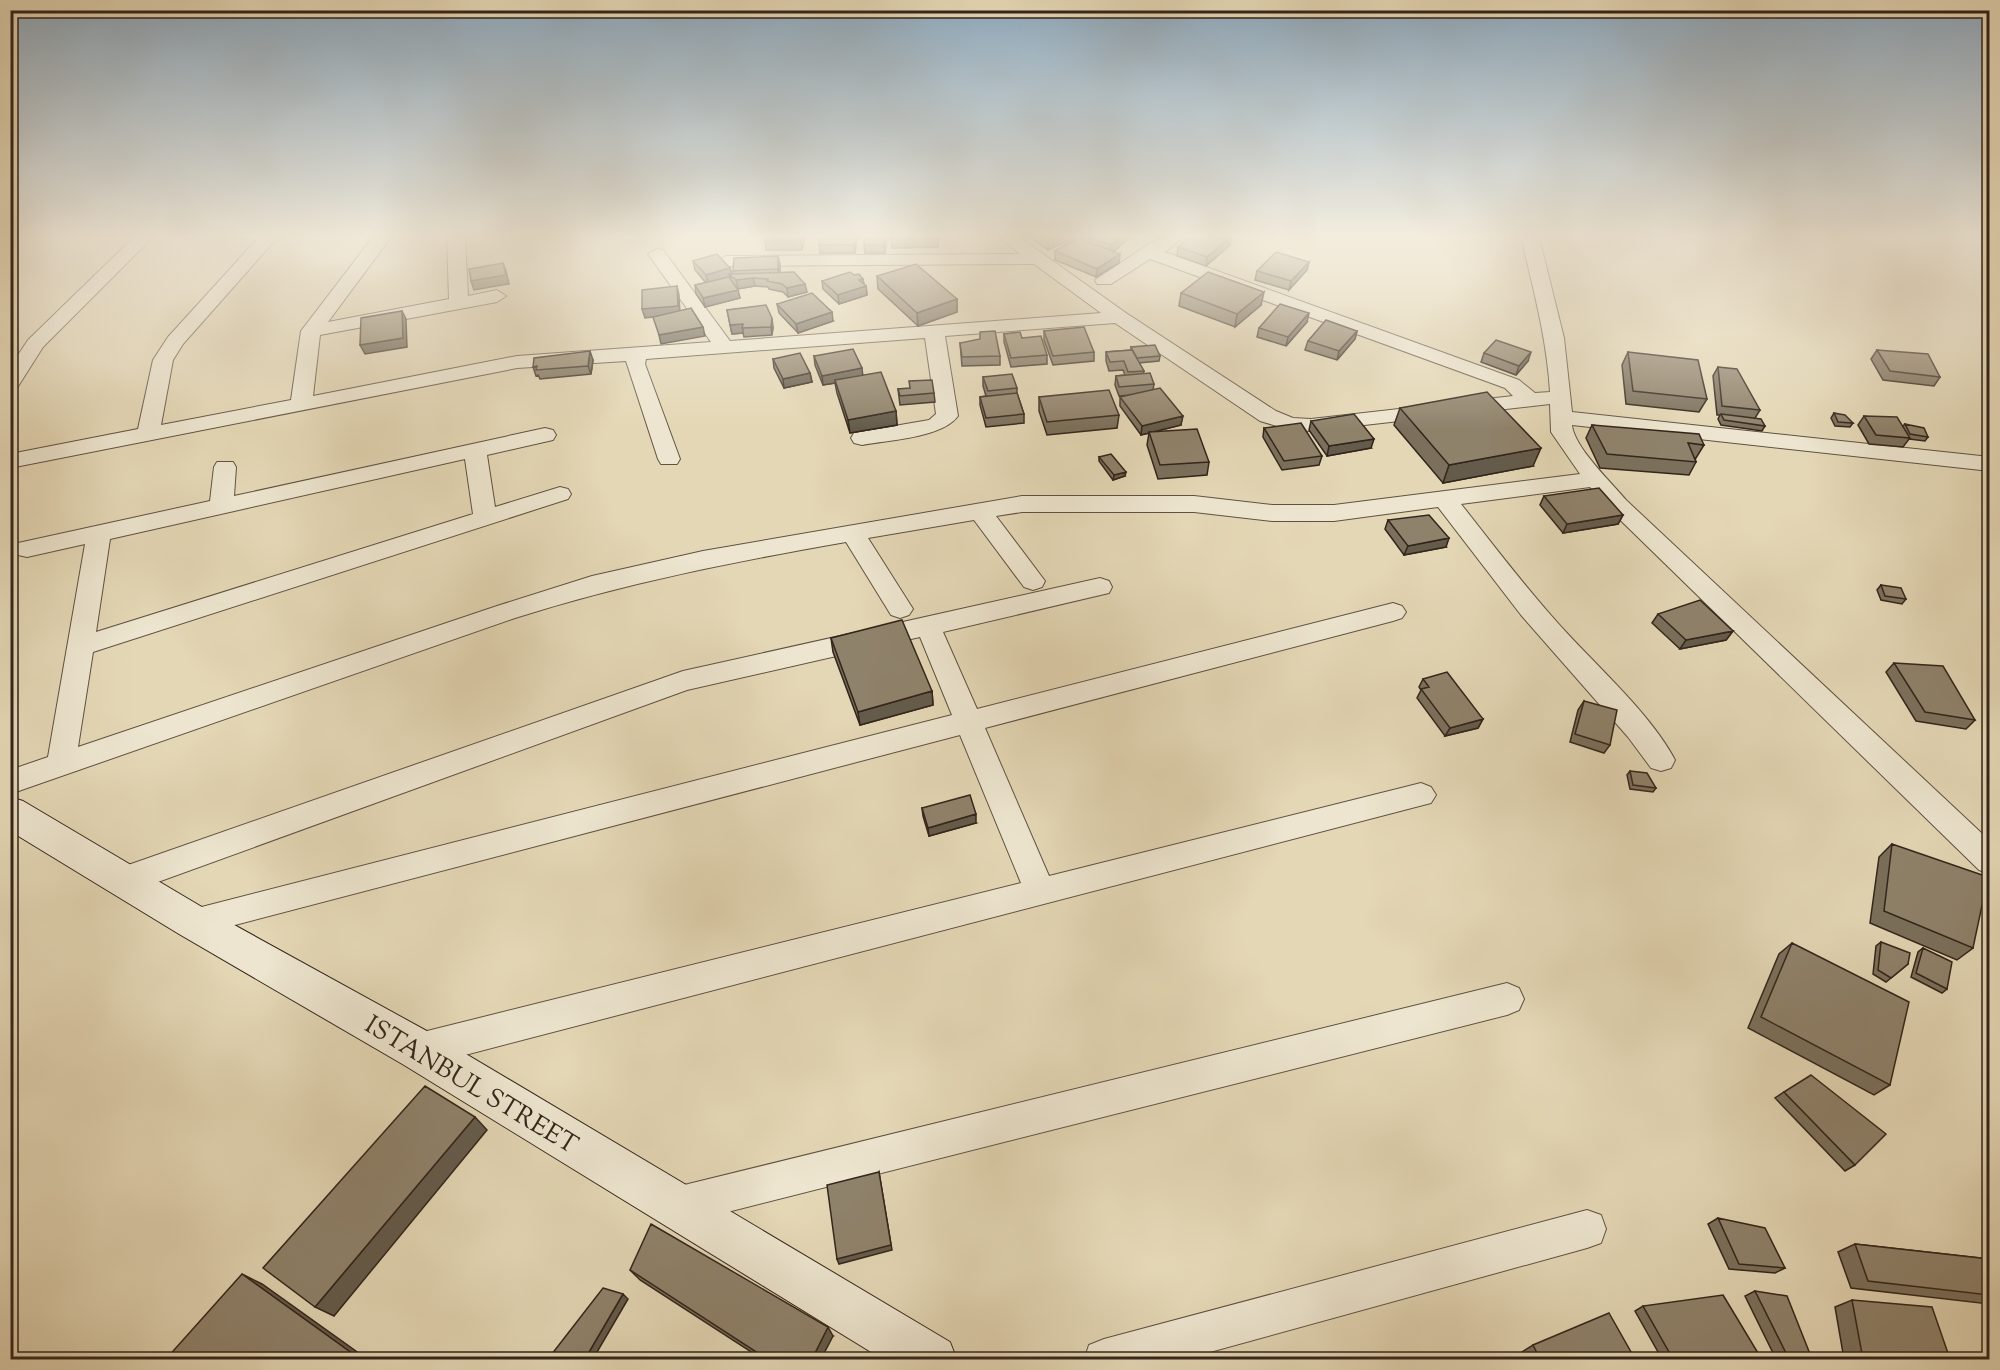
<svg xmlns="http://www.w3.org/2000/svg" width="2000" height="1370" viewBox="0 0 2000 1370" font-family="'Sorts Mill Goudy',serif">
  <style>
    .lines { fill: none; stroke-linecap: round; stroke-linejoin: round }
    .street-casing { stroke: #5f5242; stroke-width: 2 }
    .secondary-casing { stroke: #33251b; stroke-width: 2 }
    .street { fill: #ede5cf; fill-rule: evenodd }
    .secondary { fill: #ede5cf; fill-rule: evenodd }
    .wall { fill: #7b705c; stroke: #33251b; stroke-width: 1.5 }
    .shaded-wall { fill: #645b4b; stroke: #33251b; stroke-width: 1.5 }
    .building { fill: #8f826b; stroke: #33251b; stroke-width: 1.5 }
    .labels { text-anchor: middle; stroke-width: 5; stroke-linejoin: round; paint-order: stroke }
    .near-street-label { font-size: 26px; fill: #33251b; stroke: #ede5cf }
  </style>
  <rect width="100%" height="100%" fill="#e4d7b5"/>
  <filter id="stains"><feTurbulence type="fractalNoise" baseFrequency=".00333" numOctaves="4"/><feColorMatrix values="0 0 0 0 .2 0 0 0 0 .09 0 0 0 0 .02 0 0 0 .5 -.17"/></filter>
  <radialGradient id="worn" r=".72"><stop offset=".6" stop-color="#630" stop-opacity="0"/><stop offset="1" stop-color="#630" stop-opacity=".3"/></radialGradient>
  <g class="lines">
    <g class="street-casing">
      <path id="street" d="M134 237H153L43 347 17 388 10 390V367L28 340Z
        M259 237H278L183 344 173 360 161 425 291 400 301 331 373 237H391L328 322 449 299 447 237H465L468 296 497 290 506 296 497 302 320 335 313 396 517 356 711 342 648 254 657 249 663 250 730 341 1101 313 1034 264 726 266 717 261 726 256 1020 254 999 237H1019L1126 313 1276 411 1293 418 1311 419 1513 396 1505 388 1150 259 1111 284H1097L1095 280 1152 242 1163 237H1183L1165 252 1519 380 1535 393 1550 392C1547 339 1533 288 1521 237H1539L1564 338 1572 412 1990 457V471L1572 425C1574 447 1611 482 1626 500L1990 841V874L1979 870 1610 510 1590 487 1461 504C1495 547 1528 591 1565 631 1600 669 1652 716 1675 760L1671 768 1661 771 1651 768 1628 737 1521 615 1438 507 1334 521H1273L1194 512H1022L996 516 1045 581 1042 587 1033 590 1024 587 974 520 868 538 913 609 909 615 900 618 891 615 846 542C732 562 626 583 515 618L10 794V770L48 757 85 544 27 557 18 555 15 549 18 543 210 501 214 467 217 462H233L236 467 234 496 545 428 553 430 556 435 553 440 487 455 495 507 560 487 568 489 571 494 568 499 93 652 78 747 497 606 592 576 703 551 1022 496H1194L1273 505H1334L1580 474 1551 432 1550 404 1311 431 1290 430 1260 421 1115 323 945 336 958 416C942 438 888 440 862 445L854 443 851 438 854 433 929 420 936 414 925 338 646 359 645 364 680 459 677 464H661L658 459 626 361 517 368 10 468V454L138 429 153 360 168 337ZM465 459 473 514 96 632 110 539Z
        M1100 578 1109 581 1112 587 1109 593 943 632 977 709 1393 603 1402 606 1406 612 1402 618 1393 621 985 728 1049 876 1421 783 1431 787 1436 795 1431 803 419 1067 407 1062 402 1050 407 1038 419 1033 1021 883 960 735 193 936 182 932 177 922 182 912 952 715 920 637 687 690 122 895 111 891 106 881 111 871 683 671Z
        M1507 983 1519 988 1524 999 1519 1010 1507 1015 676 1225 663 1219 657 1206 663 1193 676 1187Z
        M1587 1210 1601 1215 1606 1229 1601 1243 1587 1248 1181 1360H1084L1089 1345 1104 1339Z"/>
    </g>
    <g class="secondary-casing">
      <path id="secondary" d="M10 797 23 801 207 910 434 1035 950 1342 957 1360H884L404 1065 179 934 10 831Z"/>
    </g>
    <use href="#street" class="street"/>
    <use href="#secondary" class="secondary"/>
  </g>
  <path class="wall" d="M766 237H805L802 250H766L765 241Z
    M857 237 855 253H820L819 245Z
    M865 237H887L885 253H865L864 245Z
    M891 237H938V247L892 248Z
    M1029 237H1076L1048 250Z
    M1077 237H1128V239L1113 252 1119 263 1096 277 1055 260V251L1077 238Z
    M1230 245 1206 266 1177 256 1178 247Z
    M693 261 730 268 732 274H734L733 271 780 264V273L807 292 788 297 783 292 769 289 768 287 755 286 737 289 740 298 705 307 696 294 695 285 706 283 695 270Z
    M1309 262 1307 270 1289 290 1255 280 1257 271Z
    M854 275 863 279 864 284 866 286 867 295 839 304 823 289 822 281Z
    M877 276 957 299V312L918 326 878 289Z
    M1181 293 1261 305 1235 327 1179 306Z
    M777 304 833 321 798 333 779 313Z
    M727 310 773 327 772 335 744 337 743 333 732 334Z
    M1307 322 1286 346 1257 337 1259 328Z
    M1044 331 1094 352V361L1053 365 1044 340Z
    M1357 331 1355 339 1337 360 1305 350 1308 341Z
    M1004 334 1022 338 1047 355V364L1011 367 1004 342Z
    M960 343 1000 356V365L962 366Z
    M1131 347 1160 356 1159 361 1139 363 1144 371 1143 374 1154 384 1153 390 1181 425 1153 432 1209 462 1207 475 1158 479 1147 445 1149 433 1141 435 1120 406V397L1132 395 1119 396 1115 385 1116 376 1125 375 1123 370 1109 371 1106 361V352L1131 350Z
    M1877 350 1940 377 1934 386 1883 380 1871 359Z
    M1628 352 1707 399 1699 412 1626 404 1622 365Z
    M1484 353 1528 361 1516 375 1481 362Z
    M814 356 863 375 896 411 897 425 850 433 837 393 835 383 823 385 815 365Z
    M773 359 810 373 812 382 784 388 774 368Z
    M593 360 591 374 540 379 538 375 536 376 533 367Z
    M1718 367 1760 410 1755 418 1765 426 1762 431 1721 425 1718 419 1720 415H1717L1713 376Z
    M983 377 1017 388V393L1024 414V423L986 427 980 405V397L986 396 983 386Z
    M898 389 934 393 935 402 900 405Z
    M1039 397 1119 415 1117 428 1047 435 1039 411Z
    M1400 408 1533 466 1443 483 1394 425Z
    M1834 413 1853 423 1850 427 1835 426 1831 418Z
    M1864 416 1903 426 1905 424 1928 437 1925 441 1909 439 1903 447 1869 444 1858 425Z
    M1311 421 1371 448 1327 456 1309 430Z
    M1592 425 1704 445 1696 458H1695L1696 462 1689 475 1600 468 1586 438Z
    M1264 428 1322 456 1319 465 1282 470 1263 437Z
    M1099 457 1125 476 1113 480 1099 461Z
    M1544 496 1623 515 1618 524 1563 533 1540 505Z
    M1388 520 1446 547 1404 555 1385 529Z
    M1881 585 1906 599 1902 604 1881 600 1877 590Z
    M1658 614 1733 631 1726 640 1680 649 1652 623Z
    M831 638 932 691 933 705 860 725 833 652Z
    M1894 663 1975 720 1966 729 1916 721 1886 672Z
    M1423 679 1483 719 1478 728 1445 736 1417 698 1421 690 1419 687Z
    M1584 701 1610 745 1604 753 1570 742 1578 710Z
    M1630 771 1656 788 1653 792 1630 789 1627 775Z
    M922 808 976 823 929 836 923 816Z
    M1892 844 1973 948 1957 960 1870 923 1879 857Z
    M1881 942 1908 964 1886 982 1873 974 1876 946Z
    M1792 943 1890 1085 1874 1095 1748 1028 1779 954Z
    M1923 948 1947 989 1942 993 1911 977 1918 952Z
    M1784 1092 1855 1165 1845 1171 1775 1098Z
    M1718 1218 1785 1268 1775 1273 1729 1269 1708 1224Z
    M1855 1244 1989 1259V1304L1851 1288 1838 1252Z
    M630 1270 833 1336 762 1359 640 1280Z
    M1755 1291 1812 1359H1776L1745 1296Z
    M1852 1300 1950 1359H1844L1835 1307Z
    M1643 1306 1758 1353 1747 1358 1738 1359H1662L1635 1311Z
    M1533 1345 1635 1359H1526L1522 1352Z"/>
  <path class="shaded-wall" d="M802 237H805L802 250 801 241Z
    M855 237H857L855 253 854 245Z
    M885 237H887L885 253 884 245Z
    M1049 237H1076L1048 250Z
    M1122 237H1128V239L1111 254 1112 245Z
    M1232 237 1230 245 1206 266 1207 257Z
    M1120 254 1119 263 1096 277 1097 269Z
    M778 256 780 264 779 277 778 269Z
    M1309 262 1307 270 1289 290 1291 281Z
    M503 263 506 271 509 284 474 290 471 281Z
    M730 268 732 277 729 274 730 277 708 284 706 275Z
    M753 278 755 286 738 289 736 280Z
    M863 279 864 287 866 286 867 295 839 304 838 295 859 280Z
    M805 284 807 292 788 297 787 288Z
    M677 286 679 295 680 314 645 318 642 309Z
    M738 290 740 298 705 307 703 298Z
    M1264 292 1261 305 1235 327 1237 314Z
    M957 299V312L918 326 917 313Z
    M402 311 406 319 407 347 365 354 360 345Z
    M832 312 833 321 798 333 796 324Z
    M1309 313 1307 322 1286 346 1288 337Z
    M772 318 773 327 772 335 771 327Z
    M743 324V333L732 334 730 325Z
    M703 327 705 336 661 344 659 335Z
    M1357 331 1355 339 1337 360 1339 351Z
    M590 351 593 360 591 374 588 366Z
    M1531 352 1528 361 1516 375 1519 366Z
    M862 368 863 377 835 380V383L823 385 822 376Z
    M810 373 812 382 784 388 783 379Z
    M896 411 897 425 850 433 848 420Z
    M1183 416 1181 425 1141 435 1142 426Z
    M1374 439 1371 448 1327 456 1329 446Z
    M1541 448 1533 466 1443 483 1449 465Z
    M1126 472 1125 476 1113 480 1114 475Z
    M1623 515 1618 524 1563 533 1567 524Z
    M1449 538 1446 547 1404 555 1408 546Z
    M1733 631 1726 640 1680 649 1686 640Z
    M932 691 933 705 860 725 858 712Z
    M1483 719 1478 728 1445 736 1450 728Z
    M976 814V823L929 836 928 828Z
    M475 1117 487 1130 334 1316 315 1307Z
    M879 1172 892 1250 839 1264 837 1259Z
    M242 1274 262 1284 367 1359H360Z
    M623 1294 628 1299 593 1359H585Z
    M828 1327 833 1336 821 1359H812Z"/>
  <path class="building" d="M766 237H802L801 241H765Z
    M820 237H855L854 245H819Z
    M865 237H885L884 245H864Z
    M891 237H938V239H891Z
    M1086 237H1122L1112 245Z
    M1191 237H1231L1207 257 1178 247Z
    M1078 238 1120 254 1097 269 1055 251Z
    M1276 252 1309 262 1291 281 1257 271Z
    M717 254 730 268 706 275 693 261Z
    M778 256V269L733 271 734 258Z
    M503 263 506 275 471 281 469 269Z
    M916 264 957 299 917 313 877 276Z
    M794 272 805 284 787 288 782 284 767 281 768 279 753 278 736 280 729 274Z
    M850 272 854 275 859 274 863 279 859 280 866 286 838 295 822 281Z
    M1208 272 1264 292 1237 314 1181 293Z
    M729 277 738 290 703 298 695 285Z
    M677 286 678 306 642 309V290Z
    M812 293 832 312 796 324 777 304Z
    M1280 304 1309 313 1288 337 1259 328Z
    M766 305 772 318 771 327 742 328 743 324 730 325 727 310Z
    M691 308 703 327 659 335 653 317Z
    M402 311 403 338 360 345 361 318Z
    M1326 320 1357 331 1339 351 1308 341Z
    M1084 327 1094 352 1053 356 1044 331Z
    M995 331 1000 356 962 357 960 343 980 339V332Z
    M1020 332 1022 338 1041 336 1047 355 1011 358 1004 334Z
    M1496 340 1531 352 1519 366 1484 353Z
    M1155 345 1160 356 1137 358 1131 347Z
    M853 349 862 368 822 376 814 356Z
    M1132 350 1144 371 1128 372 1124 361 1110 362 1106 352Z
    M1877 350 1928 354 1940 377 1890 371Z
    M590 351 588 366 536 370 537 366 533 367 534 358Z
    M1628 352 1698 360 1707 399 1633 391Z
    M800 353 810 373 783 379 773 359Z
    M1718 367 1737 369 1760 410 1722 406Z
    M881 372 896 411 848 420 835 380Z
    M1150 373 1154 384 1119 387 1116 376Z
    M1012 374 1017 388 988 391 983 377Z
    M932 380 934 393 900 396 898 389 910 388 909 381Z
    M1160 388 1183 416 1142 426 1120 397Z
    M1109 390 1119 415 1047 422 1039 397Z
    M1487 392 1541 448 1449 465 1400 408Z
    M1017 393 1024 414 986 418 980 397Z
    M1834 413 1845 415 1853 423 1838 422Z
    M1354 414 1374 439 1329 446 1311 421Z
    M1721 414 1761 419 1765 426 1724 420Z
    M1864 416 1897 417 1910 438 1876 435Z
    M1301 423 1322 456 1284 461 1264 428Z
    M1905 424 1924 428 1928 437 1910 434Z
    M1592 425 1699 434 1704 445 1688 443 1696 462 1607 454Z
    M1197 429 1209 462 1160 465 1149 432Z
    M1111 454 1126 472 1114 475 1099 457Z
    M1599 488 1623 515 1567 524 1544 496Z
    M1429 515 1449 538 1408 546 1388 520Z
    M1881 585 1901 588 1906 599 1885 596Z
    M1700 600 1733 631 1686 640 1658 614Z
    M902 620 932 691 858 712 831 638Z
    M1894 663 1943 666 1975 720 1925 712Z
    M1447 672 1483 719 1450 728 1421 689 1429 687 1423 679Z
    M1584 701 1617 710 1610 745 1575 734Z
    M1630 771 1647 773 1656 788 1633 785Z
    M970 795 976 814 928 828 922 808Z
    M1892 844 1988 877 1973 948 1884 911Z
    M1881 942 1910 953 1908 964 1891 978 1878 970Z
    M1792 943 1909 1002 1890 1085 1761 1017Z
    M1923 948 1952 962 1947 989 1916 973Z
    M1811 1075 1886 1134 1855 1165 1784 1092Z
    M425 1086 475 1117 315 1307 263 1268Z
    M879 1172 891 1245 837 1259 827 1185Z
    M1718 1218 1765 1228 1785 1268 1739 1264Z
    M651 1224 828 1327 812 1359H762L764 1357 630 1270Z
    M1855 1244 1989 1259V1295L1868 1281Z
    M242 1274 360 1359H166Z
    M603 1288 623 1294 585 1359H548Z
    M1755 1291 1787 1296 1812 1359H1789Z
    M1723 1295 1758 1353 1728 1359H1673L1643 1306Z
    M1852 1300 1932 1307 1950 1359H1863Z
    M1609 1313 1635 1359H1540L1533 1345Z"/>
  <linearGradient id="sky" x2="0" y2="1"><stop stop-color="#8eaabf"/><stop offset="0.55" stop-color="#f3edde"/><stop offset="1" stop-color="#f3edde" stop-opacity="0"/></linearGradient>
  <rect width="2000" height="429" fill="url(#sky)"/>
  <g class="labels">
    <g class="near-street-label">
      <text transform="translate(472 1084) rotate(31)" y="9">ISTANBUL STREET</text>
    </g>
  </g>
  <rect width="2000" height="1370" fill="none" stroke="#e4d7b5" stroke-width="36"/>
  <rect x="12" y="12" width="1976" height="1346" fill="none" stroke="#33251b" stroke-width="3"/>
  <rect x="18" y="18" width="1964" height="1334" fill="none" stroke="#33251b" stroke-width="1.5"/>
  <rect width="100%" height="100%" filter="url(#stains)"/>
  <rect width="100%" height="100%" fill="url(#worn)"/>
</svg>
